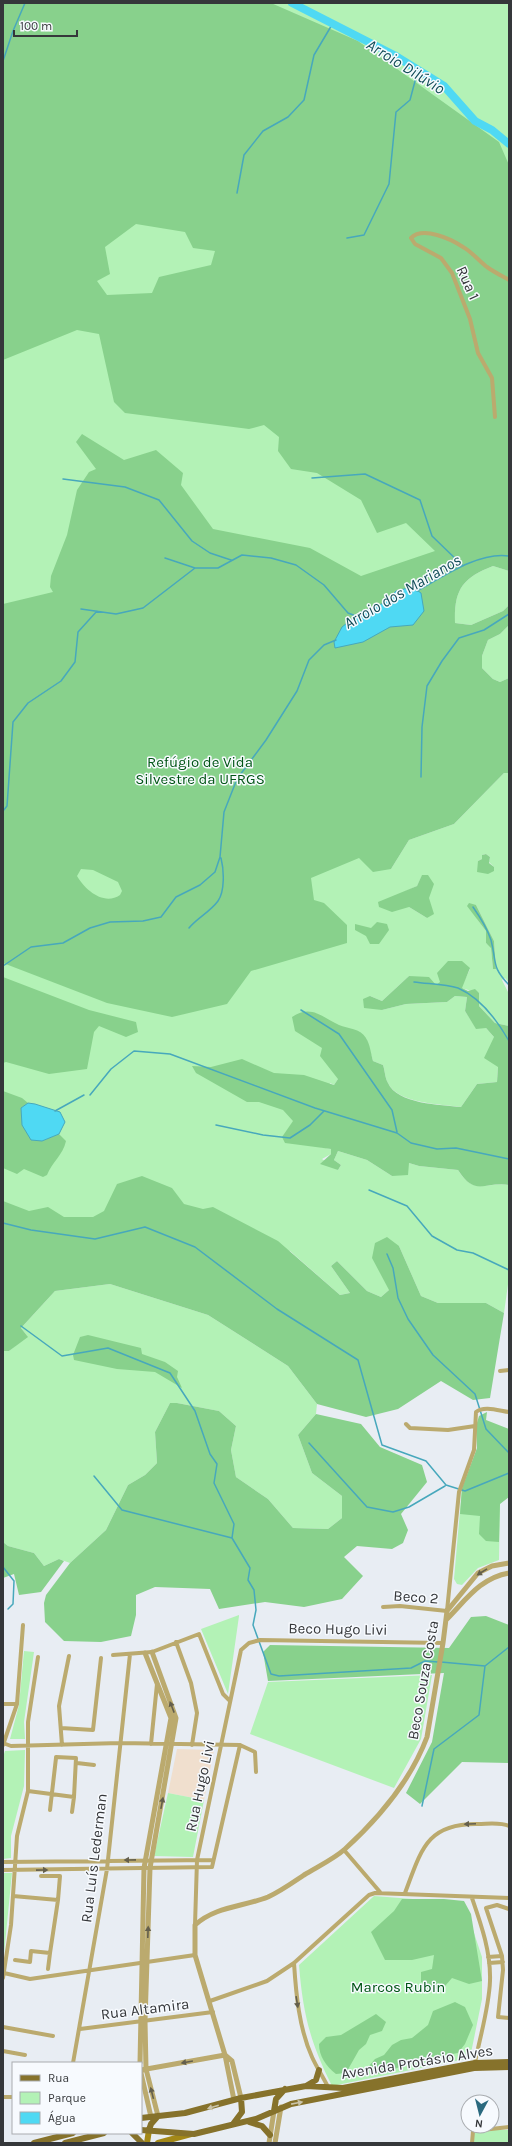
<svg xmlns="http://www.w3.org/2000/svg" width="512" height="2146" viewBox="0 0 512 2146" font-family="Karla,sans-serif">
  <style>
    .education { fill: #f0dfce }
    .green { fill: #b3f2b6; fill-rule: evenodd }
    .forest { fill: #88d18c; fill-rule: evenodd }
    .water { fill: #4fd9f3; stroke: #47a8bc }
    .lines { fill: none; stroke-linecap: round; stroke-linejoin: round }
    .stream { stroke: #47a8bc; stroke-width: 1.5 }
    .river { stroke: #4fd9f3; stroke-width: 8 }
    .minor { stroke: #bbaa6e; stroke-width: 4 }
    .tertiary { stroke: #bbaa6e; stroke-width: 5 }
    .secondary { stroke: #a38817; stroke-width: 6 }
    .primary { stroke: #86722b; stroke-width: 6 }
    .oneway { fill: #645f4c }
    .oneway2 { fill: #cac4aa }
    .labels { text-anchor: middle; stroke-width: 3; stroke-linejoin: round; paint-order: stroke }
    .street-label { font-size: 15px; fill: #35373a; stroke: #f7fafe }
    .park-label { font-size: 15px; fill: #005515; stroke: #f7fafe }
    .water-label { font-size: 16px; font-style: italic; fill: #134e59; stroke: #f7fafe }
  </style>
  <rect width="100%" height="100%" fill="#e8edf3"/>
  <path class="education" d="M177 1749 214 1750 204 1800 168 1793Z"/>
  <path class="green" d="M3 3H509V551L463 566 391 869 409 840 454 824 504 773H509V983L505 978 502 980 509 994V1026L495 1023 479 1006V993L461 988 470 969 436 985 409 976 382 1001 370 996 382 1010 406 1004 447 1002 455 996 467 997 465 1011 476 1028H486L494 1037 498 1067 497 1082 477 1084 461 1107C441 1104 398 1104 388 1083 385 1078 385 1071 383 1065L373 1061 366 1038 334 1085 330 1083 315 1146 331 1149V1154L322 1159 338 1170 341 1165 334 1160 338 1151 367 1160 392 1176 409 1163 419 1166 458 1170C475 1197 486 1181 509 1185V1277L504 1313 486 1303H438L421 1296 399 1246 389 1290 381 1297 367 1291 337 1261 331 1266 350 1293 340 1295 290 1251 195 1247 3 1284ZM486 854 490 857 489 862 494 867 478 861 482 859V855ZM422 876 429 898 427 918 409 907 402 893 417 886ZM476 905 494 941 496 969H493L491 947 486 943V931L477 919Z
    M493 566 509 571V605L503 611 471 625 455 623C454 590 462 578 493 566Z
    M509 625V678L500 682 493 679 482 668V656L488 640 500 634Z
    M110 1284 208 1315 288 1366 317 1404 316 1414 298 1435 312 1473 342 1496V1518L328 1529 293 1528 268 1499 236 1477 231 1450 236 1426 219 1411 177 1403H170L155 1432 157 1463 145 1475 128 1485 106 1530 70 1563 59 1559 44 1566 34 1553 8 1546 3 1542V1351H9L27 1336 21 1328 55 1291Z
    M462 1488 500 1504 499 1560 478 1568 462 1585 457 1584 454 1579Z
    M239 1615V1616L228 1694 201 1629Z
    M24 1651 34 1652 24 1722 25 1739H10L19 1705Z
    M432 1675 421 1739 394 1788 250 1734 268 1682Z
    M25 1750 24 1786 11 1836V1858L3 1859V1757L5 1751Z
    M168 1793 204 1800 193 1857 154 1856Z
    M3 1873H12L3 1964Z
    M374 1896 464 1903 482 1957V1999L470 2058 332 2086C310 2042 303 2014 299 1965Z
    M474 2129 509 2130V2143H473Z"/>
  <path class="forest" d="M3 3H271L358 41 499 142 509 165V571L493 566C462 578 454 590 455 623L471 625 503 611 509 605V625L500 634 488 640 482 656V668L493 679 500 682 509 678V773H504L454 824 409 840 391 869 373 872 359 858 311 878 314 900 324 903 347 925V943L251 971 227 1004 172 1017 107 1003 3 963V604L53 592 50 587 51 576 67 535 77 490 89 472 96 469 76 442 82 434 124 460 156 450 183 473 181 485 213 529 310 548 361 576 435 551 406 523 377 533 361 500 317 473 291 469 278 451 279 437 264 425 249 429 125 413 114 402 99 334 77 330 3 360ZM136 224 185 232 193 248 215 251 211 265 159 277 152 293 107 295 97 281 110 274 105 247ZM81 869 93 870 118 882 122 891 120 895C104 906 85 890 77 876Z
    M486 854 490 857 489 863 494 867V871L488 874 477 872 478 861 482 859V855Z
    M422 875H428L434 884 429 898 434 914 427 918 409 907 392 912 379 907 378 902 417 886Z
    M469 903 476 905 494 941 496 969H493L491 948 486 943V931L467 906Z
    M377 922 387 924 389 930 379 944H370L366 936 355 930V924L371 928Z
    M448 961H462L470 968 462 988 468 991 475 989 479 993V1006L495 1023 509 1026V1185C485 1181 476 1198 458 1170L419 1166 409 1163 408 1175 392 1176 367 1160 338 1151 334 1160 341 1165 338 1170 320 1164 331 1154V1149L285 1143 282 1137 293 1121 283 1110 259 1102H247L196 1073 192 1066 211 1067 242 1059 274 1073 304 1075 334 1085 338 1079 320 1056 322 1048 295 1031 292 1017C311 1004 322 1017 339 1025 348 1029 360 1028 366 1038 370 1044 371 1054 373 1061L383 1065C385 1071 385 1078 388 1083 397 1104 441 1105 461 1107L477 1084 497 1082 498 1067 484 1058 494 1037 486 1028 476 1029 465 1011 467 997 455 996 447 1002 406 1004 382 1010 364 1008 363 999 370 996 382 1001 409 976 429 977 436 985 440 982 437 973Z
    M3 977 89 1010 136 1022 138 1032 126 1037 99 1026 94 1032 87 1069 49 1074 6 1062 3 1063Z
    M3 1091 22 1098 28 1103 21 1108 42 1141 59 1134 66 1141C63 1155 52 1162 47 1175L43 1177 24 1169 17 1174 3 1168Z
    M142 1176 172 1188 184 1204 203 1209 213 1207 278 1241 340 1295 350 1293 331 1266 337 1261 367 1291 381 1297 389 1290 372 1258 375 1243 387 1237 399 1246 421 1296 438 1303H486L504 1313 490 1398 473 1400 441 1381 398 1409 366 1417 317 1404 288 1366 208 1315 110 1284 55 1291 21 1328 28 1337 9 1351H3V1201L29 1211 48 1207 64 1217H93L104 1211 117 1184Z
    M88 1335 141 1348 142 1354 165 1362 178 1371 177 1377 182 1388 155 1372 117 1369 74 1360 73 1355 80 1337Z
    M170 1403H177L219 1411 236 1426 231 1450 236 1477 268 1499 293 1528 328 1529 342 1518V1496L312 1473 298 1435 316 1414 361 1424 380 1447 422 1465 427 1482 401 1514 408 1530 403 1543 392 1549 357 1546 344 1557 363 1576 342 1599 304 1607 265 1602 219 1609 210 1589 155 1587 136 1595V1615L131 1636 101 1642 64 1641 45 1622 44 1603 46 1595 70 1563 106 1530 128 1485 145 1475 157 1463 155 1432Z
    M487 1412 486 1420 509 1429V1497L500 1504 499 1542 486 1541 479 1534 480 1516 460 1514 462 1488 477 1448 476 1426 479 1416Z
    M3 1542 8 1546 34 1553 44 1566 59 1559 64 1561 41 1592 19 1595 14 1574 3 1578Z
    M486 1616 509 1625V1763L462 1762 420 1804 406 1793 432 1742 444 1673 268 1681 263 1652 270 1645 449 1648 471 1617Z
    M402 1899H444L464 1901 471 1914 482 1981 469 1984 452 1978 445 1986 433 1990 421 1982V1972L432 1969 434 1955 412 1960H385L371 1932 394 1911Z
    M455 2002 465 2007 473 2025 465 2044 458 2053 414 2061 385 2073 372 2075 369 2066 375 2059 384 2055 392 2045 401 2040 412 2038 428 2025 433 2011Z
    M376 2014 386 2022 382 2031 370 2035 366 2044 359 2050 346 2073 336 2074C326 2066 319 2056 319 2044L326 2037 341 2035Z"/>
  <path class="water" d="M412 587 421 593 424 611 413 625 390 627 363 642 335 648 334 642 342 627 361 612 384 603 396 591Z
    M28 1103 35 1104 60 1112 65 1122 59 1134 42 1141 31 1140 22 1125 21 1108Z"/>
  <g class="lines">
    <path class="stream" d="M3 61 13 31 25 3
      M237 193 244 155 263 131 288 117 304 100 314 55 333 23
      M347 238 364 235 389 184 396 112 410 100 418 70
      M312 478 365 474 420 500 432 536 463 566
      M63 479 125 487 159 500 192 541 210 553 231 560
      M165 558 195 568
      M417 591C442 577 480 551 509 556
      M81 609 116 614 143 608 195 568H218L242 555 271 558 296 565 324 585 348 613 356 616
      M421 777 422 727 427 686 442 661 459 638 484 630 509 614
      M3 811 7 806 13 722 28 703 61 681 75 662 78 632 97 611
      M473 907C480 917 487 928 491 940 497 963 491 966 509 985
      M189 928C197 918 210 912 218 901 225 891 224 870 221 858
      M3 966 31 947 63 943 90 928 110 922 143 921 161 917 176 897 200 885 215 872 220 857 224 812 237 779 266 740 297 691 309 660 324 645 336 640
      M414 982C428 984 445 984 458 988 481 998 497 1020 509 1041
      M301 1010 339 1034 392 1110 397 1132
      M90 1095 111 1069 134 1051 170 1054 315 1108 397 1133 411 1143 437 1149 456 1148 509 1159
      M55 1111 84 1095
      M216 1125 263 1135 290 1138 310 1125 324 1111
      M369 1190 407 1206 432 1236 457 1250 473 1253 509 1270
      M3 1223 31 1230 95 1239 145 1227 195 1247 277 1309 358 1360 382 1445 426 1461 446 1485 465 1491 509 1473
      M387 1254 393 1268 398 1298 408 1319 433 1355 475 1394 486 1429 509 1453
      M21 1326 62 1356 108 1348 170 1373 195 1411 210 1454 217 1464 214 1483 234 1524 232 1538 250 1568 248 1580 254 1590 256 1610 253 1625 271 1674 279 1676 411 1668 425 1661 438 1662
      M309 1443 367 1507 393 1512 409 1507 445 1486
      M94 1476 122 1510 232 1538
      M3 1552V1567L14 1581 13 1604 8 1609
      M441 1662 485 1666 509 1647
      M422 1806 434 1749 479 1715 485 1666"/>
    <path class="river" d="M292 3 394 55 444 86 475 121 492 130 509 144"/>
    <path class="minor" d="M495 417 492 378 478 353 470 319 452 273 441 258 415 244 411 238C423 226 451 239 463 247 472 252 479 261 487 267 494 272 502 276 509 280
      M500 1371 509 1370
      M406 1424 410 1428 448 1430 475 1426
      M383 1607 400 1606 447 1611 459 1492 474 1450 476 1412C484 1405 500 1411 509 1412
      M176 1642 191 1683 197 1713 192 1745
      M113 1655 152 1652 199 1634 223 1694 229 1700
      M3 1704H17
      M61 1728 93 1730 101 1658
      M3 1743 11 1746 120 1743 240 1745 255 1752 256 1772
      M151 1744 157 1684
      M3 1745 17 1704 23 1625
      M62 1745 59 1706 69 1656
      M77 1763 94 1765
      M28 1791 74 1797 76 1758 56 1757V1758L50 1810
      M72 1812 74 1797
      M344 1850 380 1892
      M3 1862 213 1860
      M3 1870 212 1867 240 1745
      M41 1876H60L58 1900
      M405 1893C421 1851 426 1823 478 1824 488 1824 500 1822 509 1826
      M13 1896 58 1900 50 1953 31 1951 30 1962 15 1960
      M472 1898C481 1924 491 1952 490 1981 489 2008 480 2036 475 2063
      M509 1909 497 1905 486 1908 502 1956 503 1970 498 2017 509 2018
      M195 1925 197 1860 241 1650 249 1643 260 1640 443 1643
      M488 1957 502 1956
      M294 1963C296 1994 299 2028 312 2057 317 2068 323 2077 328 2087
      M489 1963 503 1962
      M48 1969 50 1953
      M3 1970 4 1973 30 1979 195 1955
      M3 1978 11 1925 17 1836 28 1791V1722L38 1657
      M210 2001 267 1981 294 1963 369 1895 375 1893 509 1898
      M3 2027 53 2036
      M80 2029 213 2012
      M3 2051 25 2055
      M73 2063 107 1869 130 1654
      M3 2097H13
      M472 2143 473 2131 509 2127"/>
    <path class="tertiary" d="M446 1620C466 1600 480 1578 509 1573
      M152 1652 176 1718 150 1868 145 2021 146 2069 158 2116
      M225 2055 232 2061 241 2098
      M140 2063 144 1868 171 1718 145 1653
      M141 2070 225 2055
      M141 2073 151 2117
      M234 2100 225 2055 195 1955V1925C216 1906 243 1907 268 1897 281 1891 292 1883 304 1875 317 1867 334 1859 345 1849 379 1818 411 1780 427 1737L443 1643 447 1611 478 1573 492 1566 509 1563
      M269 2143 274 2111
      M275 2143 281 2107"/>
    <path class="secondary" d="M147 2143 149 2130
      M158 2143 191 2134"/>
    <path class="primary" d="M306 2086 316 2080 319 2070
      M274 2111 276 2099 285 2089
      M141 2118 185 2113 241 2098 306 2086 343 2088 475 2063 509 2062
      M249 2122 262 2126 270 2135
      M233 2124 242 2112 241 2098
      M141 2130 194 2134 256 2119 291 2104 474 2068 509 2067
      M149 2130 151 2124 158 2116
      M132 2133 142 2143
      M34 2143 73 2133
      M65 2143 104 2133"/>
  </g>
  <defs><path id="oneway-solid" d="M-6-.8H1V-3.2L6.5 0L1 3.2V.8H-6Z"/></defs>
  <g class="oneway">
    <use href="#oneway-solid" transform="translate(482 1572) rotate(148)"/>
    <use href="#oneway-solid" transform="translate(172 1707) rotate(-111)"/>
    <use href="#oneway-solid" transform="translate(162 1803) rotate(-79)"/>
    <use href="#oneway-solid" transform="translate(470 1824) rotate(178)"/>
    <use href="#oneway-solid" transform="translate(130 1860) rotate(179)"/>
    <use href="#oneway-solid" transform="translate(42 1870) rotate(-1)"/>
    <use href="#oneway-solid" transform="translate(148 1932) rotate(-88)"/>
    <use href="#oneway-solid" transform="translate(297 2002) rotate(81)"/>
    <use href="#oneway-solid" transform="translate(187 2062) rotate(170)"/>
    <use href="#oneway-solid" transform="translate(152 2093) rotate(-104)"/>
  </g>
  <g class="oneway2">
    <use href="#oneway-solid" transform="translate(297 2103) rotate(-11)"/>
    <use href="#oneway-solid" transform="translate(213 2107) rotate(163)"/>
  </g>
  <g class="labels">
    <g class="street-label">
      <text transform="translate(468 283) rotate(66)" y="5">Rua 1</text>
      <text transform="translate(416 1597) rotate(4)" y="5">Beco 2</text>
      <text transform="translate(338 1629) rotate(1)" y="5">Beco Hugo Livi</text>
      <text transform="translate(423 1680) rotate(-80)" y="5">Beco Souza Costa</text>
      <text transform="translate(200 1786) rotate(-78)" y="5">Rua Hugo Livi</text>
      <text transform="translate(94 1858) rotate(-83)" y="5">Rua Luís Lederman</text>
      <text transform="translate(145 2009) rotate(-7)" y="5">Rua Altamira</text>
      <text transform="translate(417 2062) rotate(-9)" y="5">Avenida Protásio Alves</text>
    </g>
    <g class="park-label">
      <text x="200" y="767">Refúgio de Vida<tspan x="200" dy="17">Silvestre da UFRGS</tspan></text>
      <text x="398" y="1992">Marcos Rubin</text>
    </g>
    <g class="water-label">
      <text transform="translate(406 66) rotate(32)" y="6">Arroio Dilúvio</text>
      <text transform="translate(402 591) rotate(-30)" y="6">Arroio dos Marianos</text>
    </g>
  </g>
  <rect width="512" height="2146" fill="none" stroke="#35373a" stroke-width="8"/>
  <rect x="12" y="2062" width="130" height="72" fill="#f7fafe" stroke="#a9acb0"/>
  <rect x="20" y="2075" width="20" height="6" fill="#86722b" stroke="#a9acb0"/>
  <text x="48" y="2082" font-size="12" fill="#35373a">Rua</text>
  <rect x="20" y="2092" width="20" height="12" fill="#b3f2b6" stroke="#a9acb0"/>
  <text x="48" y="2102" font-size="12" fill="#35373a">Parque</text>
  <rect x="20" y="2112" width="20" height="12" fill="#4fd9f3" stroke="#a9acb0"/>
  <text x="48" y="2122" font-size="12" fill="#35373a">Água</text>
  <g transform="translate(480 2114) rotate(187)"><circle r="19" fill="#f7fafe" stroke="#a9acb0"/>
  <path d="M0-3L7 15L0 10L-7 15Z" fill="#2b6a7f"/>
  <text y="-6" font-size="11" font-weight="bold" text-anchor="middle" fill="#35373a">N</text>
  </g>
  <path d="M14 30v6h63v-6" fill="none" stroke="#35373a" stroke-width="2"/>
  <text x="20" y="30" font-size="12" fill="#35373a" stroke="#f7fafe" stroke-width="3" paint-order="stroke">100 m</text>
</svg>
